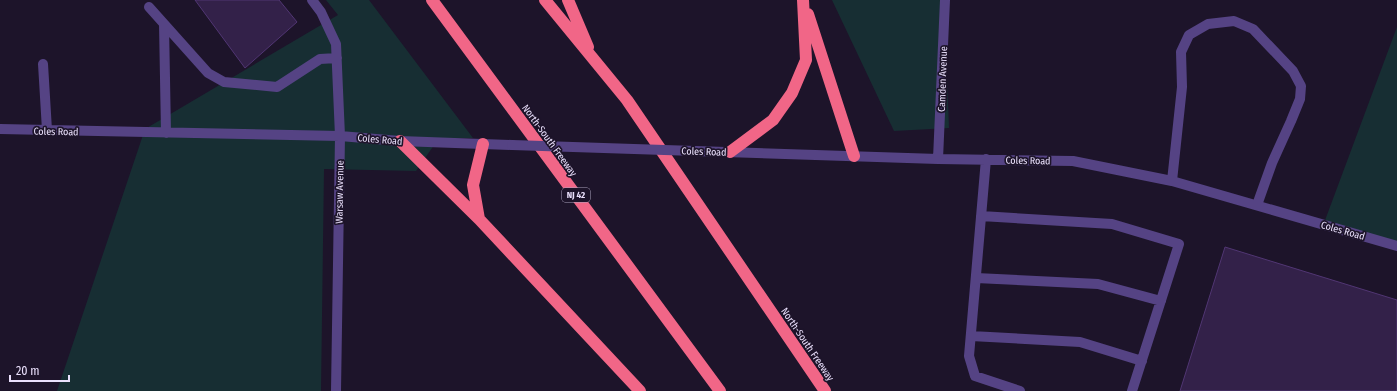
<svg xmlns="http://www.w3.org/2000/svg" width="1397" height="391" viewBox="0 0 1397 391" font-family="'Fira Sans Condensed',sans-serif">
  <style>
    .green { fill: #172e33 }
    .building { fill: #332149; stroke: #513673 }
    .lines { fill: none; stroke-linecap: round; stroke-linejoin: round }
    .minor { stroke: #554384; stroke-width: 10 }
    .highway { stroke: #f16687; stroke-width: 12 }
    .minor-bridge { stroke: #554384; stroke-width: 10 }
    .labels { text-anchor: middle; stroke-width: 3.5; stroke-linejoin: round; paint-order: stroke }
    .shield { fill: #1d142a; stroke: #aca3bd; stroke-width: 1 }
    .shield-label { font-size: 9px; font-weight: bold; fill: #eae0fc }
    .street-label { font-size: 10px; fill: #eae0fc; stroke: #1d142a }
  </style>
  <rect width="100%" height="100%" fill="#1d142a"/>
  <path class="green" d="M326 0H369L473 138H439L416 171 324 169 321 391H57L145 129 338 15Z
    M832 0H944L949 128 894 131Z
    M1397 27V247L1324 223Z"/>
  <path class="building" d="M195 0H279L297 22 245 68Z
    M1225 247 1397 300V391H1180Z"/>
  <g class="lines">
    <path class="minor" d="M312 0 321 12 336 44 340 136 336 391
      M149 7 208 73 224 82 277 87 320 59 337 58
      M164 24 166 133
      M43 64 47 130
      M0 129 340 136 400 141 512 145
      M695 151 938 159 1073 161 1172 181 1397 246
      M938 159 945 0
      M986 159 969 356 975 376 1020 391
      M1172 181 1182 87 1181 52 1189 35 1208 24 1234 21 1253 29 1293 71 1301 86 1300 99 1291 121 1272 163 1257 205
      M981 216 1112 224 1179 244 1132 391
      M976 278 1098 284 1161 301
      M971 336 1080 342 1142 361"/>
    <path class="highway" d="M432 0 720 391
      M545 0 627 100 825 391
      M568 0 588 47
      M808 14 854 156
      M400 141 479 219 640 391
      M730 152 773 120 792 93 806 60 803 0
      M479 219 473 185 483 144"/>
    <path class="minor-bridge" d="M512 145 695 151"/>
  </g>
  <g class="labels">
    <rect class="shield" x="562" y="188" width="28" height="14" rx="3"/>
    <g class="shield-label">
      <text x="576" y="198">NJ 42</text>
    </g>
    <g class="street-label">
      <text transform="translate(942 79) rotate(-88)" y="4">Camden Avenue</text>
      <text transform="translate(56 131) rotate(1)" y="4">Coles Road</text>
      <text transform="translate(380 139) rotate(5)" y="4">Coles Road</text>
      <text transform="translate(550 140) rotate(54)" y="4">North-South Freeway</text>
      <text transform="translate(704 151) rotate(2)" y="4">Coles Road</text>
      <text transform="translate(1028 160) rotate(1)" y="4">Coles Road</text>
      <text transform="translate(339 192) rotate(-89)" y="4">Warsaw Avenue</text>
      <text transform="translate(1343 230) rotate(16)" y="4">Coles Road</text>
      <text transform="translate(808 344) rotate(56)" y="4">North-South Freeway</text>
    </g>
  </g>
  <path d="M10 375v6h59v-6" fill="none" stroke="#eae0fc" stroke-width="2"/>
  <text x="16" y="375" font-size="12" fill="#eae0fc" stroke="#1d142a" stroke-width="3" paint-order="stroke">20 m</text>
</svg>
